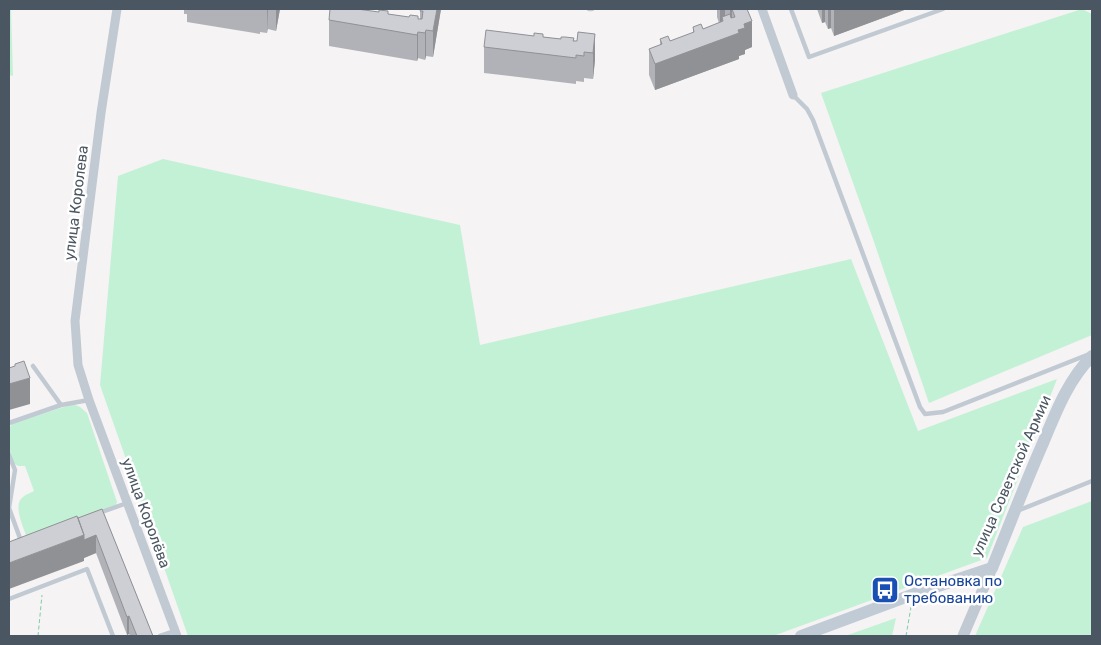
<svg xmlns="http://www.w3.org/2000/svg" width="1101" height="645" viewBox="0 0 1101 645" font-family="Rubik,sans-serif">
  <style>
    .green { fill: #c3f1d5 }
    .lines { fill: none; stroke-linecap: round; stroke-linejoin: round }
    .path { stroke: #7ad0a6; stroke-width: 1; stroke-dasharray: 4 2.5; stroke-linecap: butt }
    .service { stroke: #c1cad2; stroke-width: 4.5 }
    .minor { stroke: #c1cad2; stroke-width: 9 }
    .tertiary { stroke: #c1cad2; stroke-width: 11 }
    .secondary { stroke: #c1cbd6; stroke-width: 12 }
    .wall { fill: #b0b2b7 }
    .shaded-wall { fill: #909195 }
    .building { fill: #cdcfd5; stroke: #909195 }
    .labels { text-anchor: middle; stroke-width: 5; stroke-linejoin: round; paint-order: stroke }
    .street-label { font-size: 15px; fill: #4a5661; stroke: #fff }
    .transit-label { font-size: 15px; fill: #164399; stroke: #fff; text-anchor: start }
  </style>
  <rect width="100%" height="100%" fill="#f5f3f3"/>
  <path class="green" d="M9 9H11L13 76 9 75Z
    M1082 9 1092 14V335L929 403 873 239 821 93Z
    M163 159 460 225 480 345 851 259 918 431 1057 379 987 558 773 636H188L100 385 118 176Z
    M73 404 80 407 87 413 117 502 116 505 27 538C24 528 12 505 23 497 26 494 31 493 34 491L25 466C21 466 17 467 14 463 7 455 5 432 12 424Z
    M1092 501V636H975L1023 527Z
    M896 618 892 636H845Z"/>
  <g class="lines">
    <path class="path" d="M38 636 42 595
      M906 636 911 607"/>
    <path class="service" d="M589 9H592
      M791 9 809 57 943 9
      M793 95 807 109 813 120 920 407 925 414 943 412 1087 355
      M33 366 61 405
      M9 423 61 405 89 400
      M9 455 15 470 9 508 21 541
      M1017 511 1092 481
      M99 513 127 503
      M9 599 87 569 113 636
      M160 636 175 631"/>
    <path class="minor" d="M117 9 101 113 75 321 78 365 89 400 177 636
      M762 9 793 95"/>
    <path class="tertiary" d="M963 636 992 568"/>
    <path class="secondary" d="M801 636 914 594 992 568C1009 526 1025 484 1043 443 1056 412 1068 380 1092 356"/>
  </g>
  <path class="wall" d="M184 9H280L276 31 268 29 267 33 260 32V34L187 22V14H184Z
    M420 9H441L433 57 426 56 425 60 418 58 417 61 329 46V20L388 14 420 19Z
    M717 9H747L752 47 745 50V54L739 56V59L655 90 649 75V49L660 45V39L670 41 693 33V27L703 29 719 23 717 17Z
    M817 9H907L834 36 831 28 828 29 825 22 822 23Z
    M595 34V60L593 79 584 78V82L576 81V84L484 73V47L543 37 577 41Z
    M102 509 153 636H130L129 634 127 635 96 553 84 558V561L78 518Z"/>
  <path class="shaded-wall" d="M267 9H268L267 33Z
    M276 9H280L276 31Z
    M437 9H441L433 57V31Z
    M720 9H725V23L722 17V24L720 25Z
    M732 9V35L730 36V10Z
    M822 9H825V22L822 23Z
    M828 9H831V28L828 29Z
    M837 9H907L834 36V10Z
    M752 21V47L745 50V54L739 56V59L655 90V64L738 30 744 24Z
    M426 30V56L425 60V33Z
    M418 32V58L417 61V35Z
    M595 34V60L593 79V53Z
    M30 378V404L9 410V384Z
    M84 535H96V553L84 558V561L9 589V563Z
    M129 616V634L127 635V617Z"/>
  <path class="building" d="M330 9H357L379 12V10L388 11V14L409 17 410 15 418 16V19H422L423 11H420L421 9H437L433 31 426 30 425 33 418 32 417 35 329 20Z
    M729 9H747L752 21 744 24 745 28 738 30 739 33 655 64 649 49 662 44 660 39 668 36 670 41 694 32 693 27 701 24 703 29 723 21 722 17 730 14 731 18 735 17 732 9 730 10Z
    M486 30 534 36V33L543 34V37L561 39V37H565L574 38 573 41H577L578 32 595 34 593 53 584 52V56L576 55V58L484 47Z
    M24 361 30 378 9 384V368L15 366V364Z
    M102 509 153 636H137L129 616 127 617 96 535 84 540V535L78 518Z
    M77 516 84 535 9 563V542Z"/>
  <defs>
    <g id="bus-square" transform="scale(1.4375)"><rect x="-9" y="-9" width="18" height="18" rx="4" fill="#1a4fb4" stroke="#fff"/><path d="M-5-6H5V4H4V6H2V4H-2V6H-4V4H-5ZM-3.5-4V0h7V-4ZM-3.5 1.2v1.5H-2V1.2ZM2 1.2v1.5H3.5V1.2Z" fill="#fff"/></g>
  </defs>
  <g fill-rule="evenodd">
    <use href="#bus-square" x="885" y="590"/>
  </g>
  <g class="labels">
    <g class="street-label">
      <text transform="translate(76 203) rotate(-83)" y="5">улица Королева</text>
      <text transform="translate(1011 476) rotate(-66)" y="5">улица Советской Армии</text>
      <text transform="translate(146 513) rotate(70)" y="5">улица Королёва</text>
    </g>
    <g class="transit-label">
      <text x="904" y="586">Остановка по<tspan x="904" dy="17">требованию</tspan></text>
    </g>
  </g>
  <rect width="1101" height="645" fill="none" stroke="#4a5661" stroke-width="20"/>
</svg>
